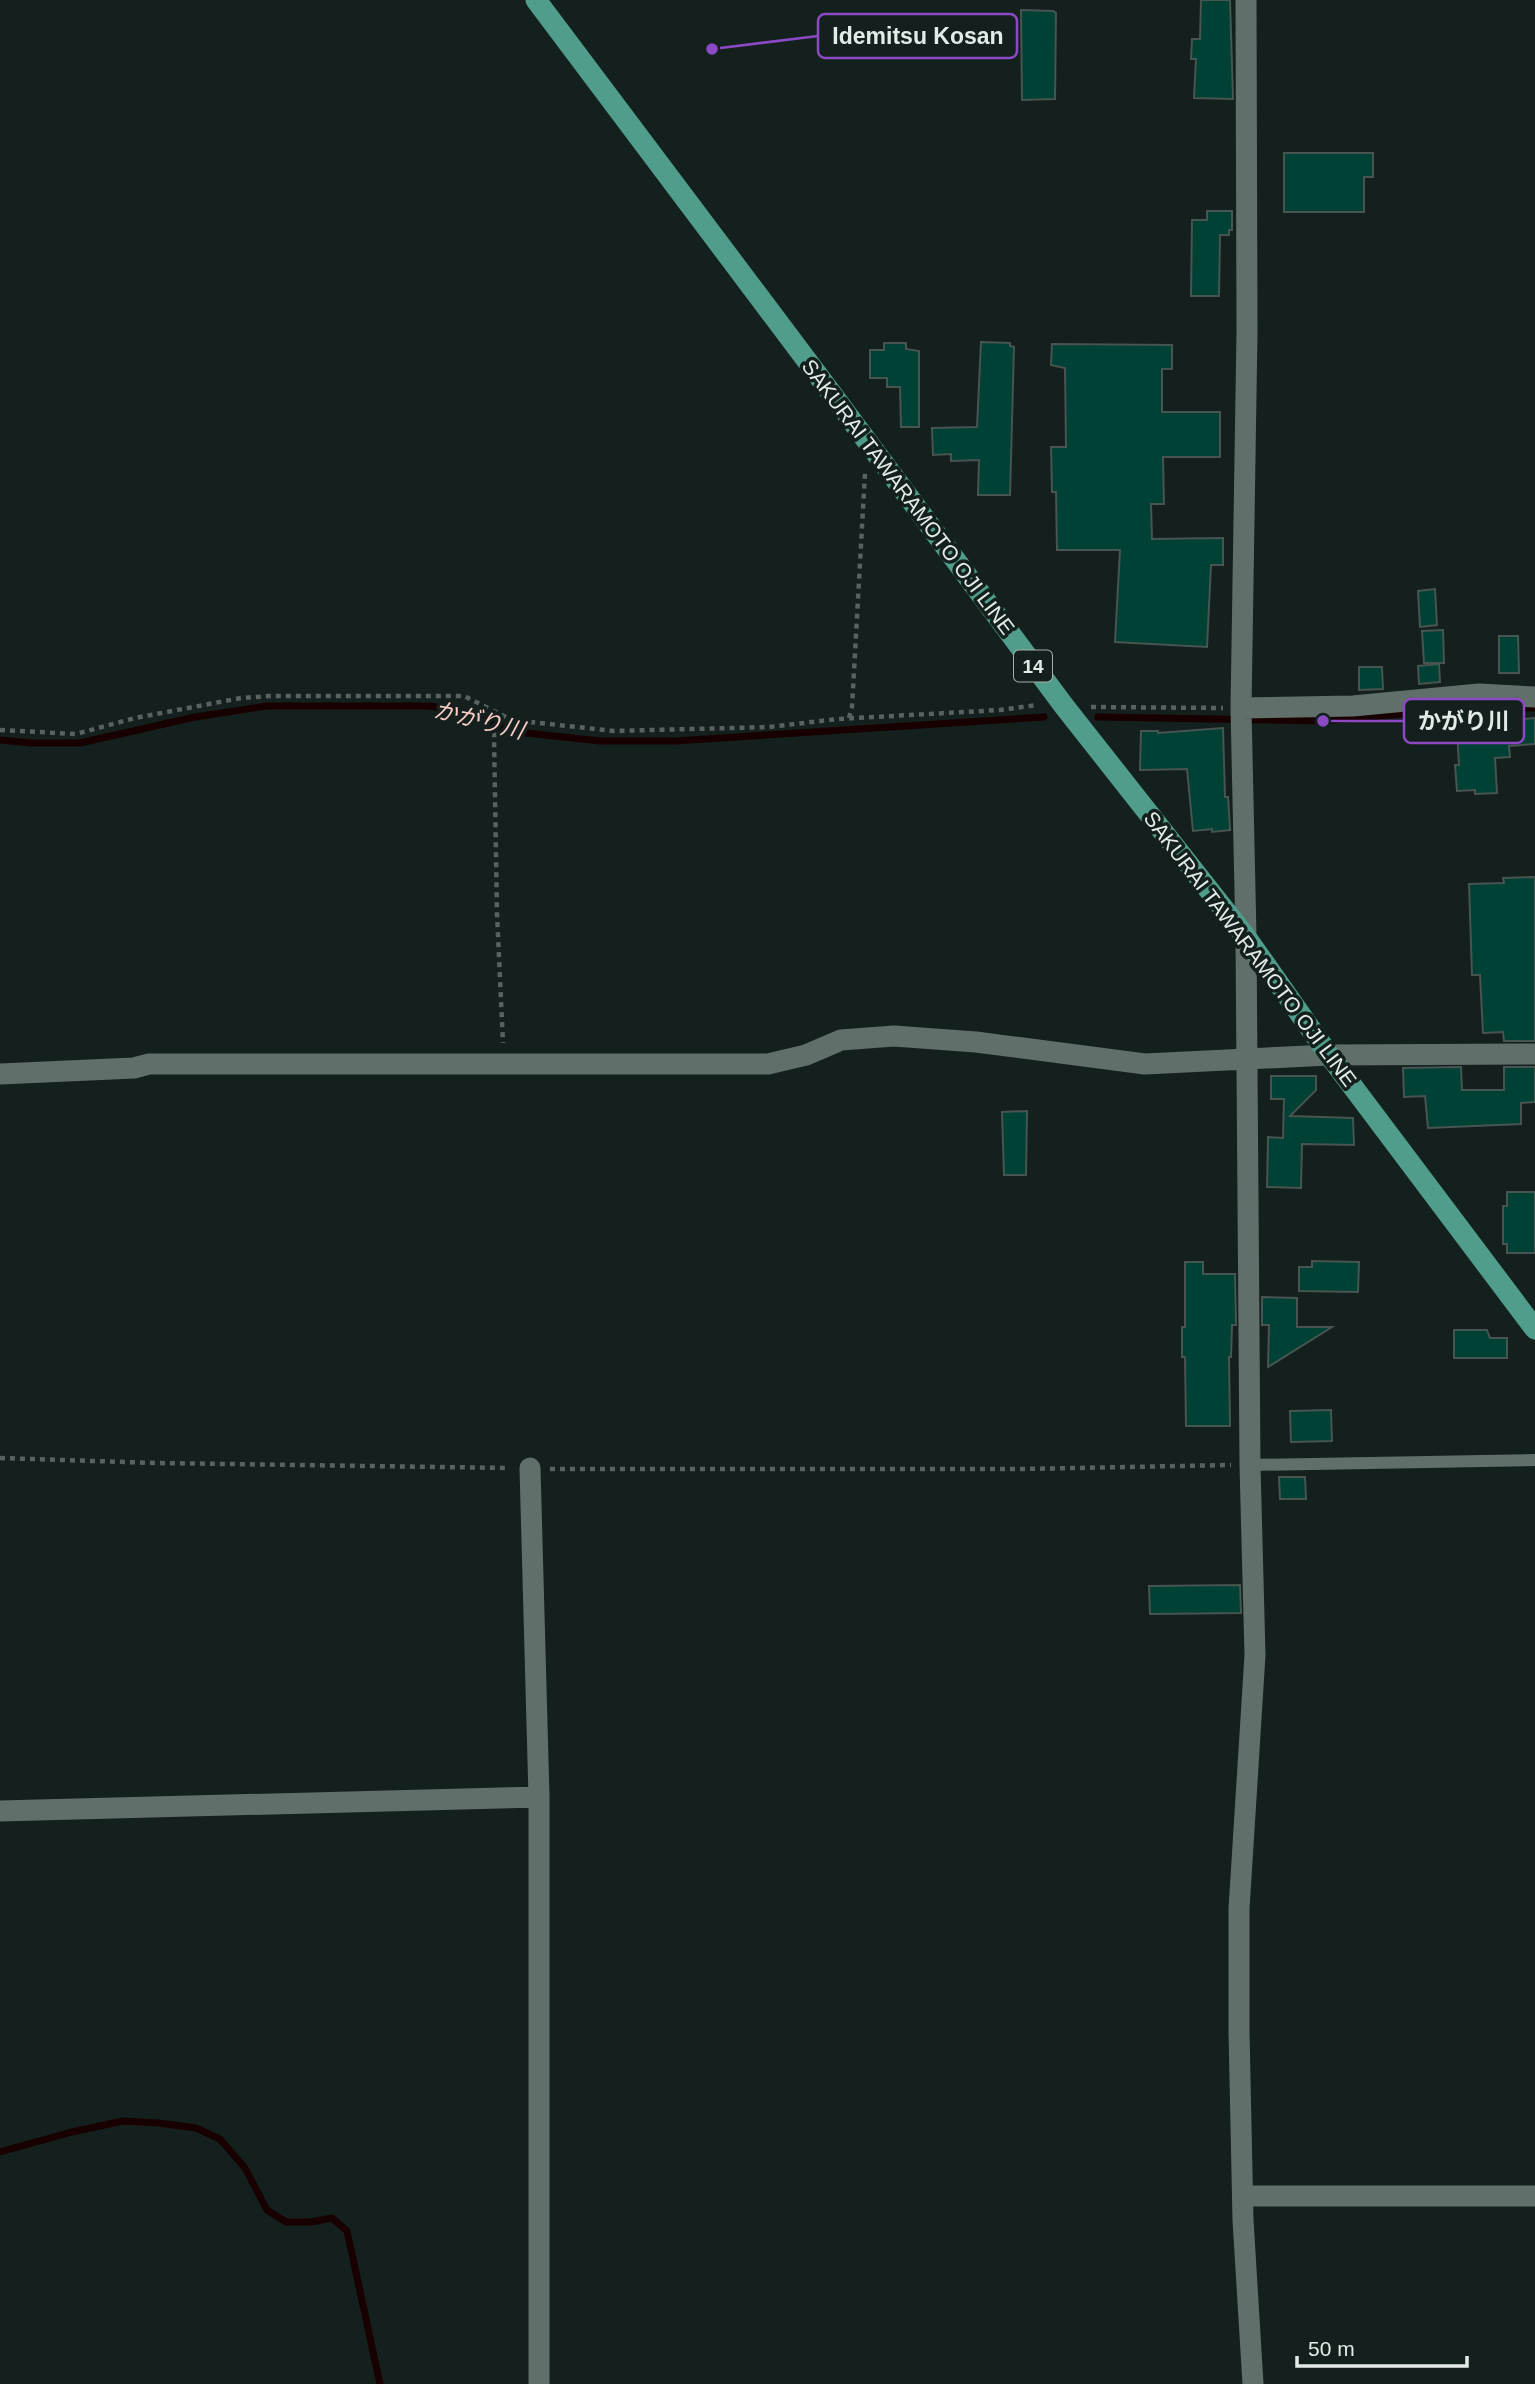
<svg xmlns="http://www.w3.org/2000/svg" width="1535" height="2384" viewBox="0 0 1535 2384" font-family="Arial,'Noto Sans JP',sans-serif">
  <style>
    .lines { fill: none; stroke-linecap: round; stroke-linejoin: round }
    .stream { stroke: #180000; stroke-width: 7 }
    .building { fill: #004135; stroke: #475450; stroke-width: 2 }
    .path { stroke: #586260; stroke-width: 4.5; stroke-dasharray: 5 5; stroke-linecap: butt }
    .lane { stroke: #616f6b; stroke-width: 12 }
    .street { stroke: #616f6b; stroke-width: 21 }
    .primary { stroke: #509d8b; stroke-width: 21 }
    .labels { text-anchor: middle; stroke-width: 7; stroke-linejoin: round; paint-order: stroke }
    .shield { fill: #14201d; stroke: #a5aeac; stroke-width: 2 }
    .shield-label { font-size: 19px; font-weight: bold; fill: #e3ebe9 }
    .street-label { font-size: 21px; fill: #e3ebe9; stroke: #14201d }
    .water-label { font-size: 23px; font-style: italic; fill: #fccdc6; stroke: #14201d }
    .leader { fill: none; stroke: #8b49c5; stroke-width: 2.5 }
    .callout-dot { fill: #8b49c5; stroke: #14201d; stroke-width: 2.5 }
    .callout { fill: #14201d; stroke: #8b49c5; stroke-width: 2.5 }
    .callout-label { font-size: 23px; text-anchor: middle; font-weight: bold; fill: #e3ebe9 }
  </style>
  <rect width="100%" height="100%" fill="#14201d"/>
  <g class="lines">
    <path class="stream" d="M1098 717 1323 721 1469 708H1535
      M0 740 31 743H80L195 717 267 706H429L461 711 509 731 600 741H675L1044 717
      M0 2152 72 2132 123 2121 159 2123 196 2128 220 2139 245 2168 267 2210 286 2222H311L332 2218 347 2231 380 2384"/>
  </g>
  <path class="building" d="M1201 0H1230L1233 99 1194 98 1196 59H1191L1192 39H1200Z
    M1021 10 1053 11 1056 13 1055 99 1022 100Z
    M1284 153H1373V177H1364V212H1284Z
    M1207 211H1232V230H1229V235H1220L1219 296H1191L1192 220H1207Z
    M981 342 1010 343V346L1014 347 1010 495H978L979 460 951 461V454L933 455 932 428 977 427Z
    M884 343H906V349L919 351V427H901L900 387H887V378H870V350H884Z
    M1052 344 1172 345V369H1162V412H1220V457H1163L1164 504H1151L1152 539 1223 538V565H1211L1207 647 1115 642 1120 550H1057L1056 492H1052L1051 447H1066L1065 368 1051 365Z
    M1435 589 1437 625 1420 627 1418 591Z
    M1443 630 1444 663H1424L1422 631Z
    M1499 636H1518L1519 673H1499Z
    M1439 664 1440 682 1419 684 1418 666Z
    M1359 667H1382L1383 689 1359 690Z
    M1535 718V744L1509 746 1510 757 1495 758 1497 793 1475 794V790L1457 791 1455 765H1459L1457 731 1493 730V722Z
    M1223 728 1225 797H1228L1230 828V830L1212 832V829L1193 831 1187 769 1140 770 1141 731H1158V733Z
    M1535 877V1041H1504L1503 1032 1483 1033 1480 975H1472L1469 884 1504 883 1503 878Z
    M1461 1067 1462 1090H1504V1067H1535V1102L1521 1103V1124L1428 1128 1425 1096 1404 1097 1403 1068Z
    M1271 1076H1316V1090L1290 1116 1353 1118 1354 1145 1302 1144 1301 1188 1267 1187 1268 1137 1283 1138 1284 1099H1271Z
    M1027 1111 1026 1175H1004L1002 1112Z
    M1507 1192H1535V1253H1507V1244H1503V1206H1507Z
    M1312 1261 1359 1262 1358 1292 1299 1291V1267H1312Z
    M1185 1262H1203V1274H1235L1236 1325H1232L1231 1357H1229L1230 1426H1186L1185 1357H1182V1327H1185Z
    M1262 1297 1297 1298V1327H1332L1268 1367 1269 1325H1262Z
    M1454 1330H1487L1490 1338H1507V1358H1454Z
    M1331 1410 1332 1441 1291 1442 1290 1411Z
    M1279 1477H1305L1306 1499H1280Z
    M1240 1585 1241 1613 1150 1614 1149 1586Z"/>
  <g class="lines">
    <path class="path" d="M1091 707 1223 708
      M500 713 494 737 497 914 503 1043
      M849 718 852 707 865 473
      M0 730 76 734 135 718 241 698 270 696H464L512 720 614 731 769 727 838 719 1000 710 1037 705
      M0 1458 156 1463 510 1468
      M550 1469H1023L1231 1465"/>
    <path class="lane" d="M1250 1465 1535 1460"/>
    <path class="street" d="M1246 0 1247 332 1241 708 1246 937 1250 1465 1255 1655 1239 1909V2031L1243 2220 1253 2384
      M1241 708 1353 706 1479 694 1535 697
      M0 1074 134 1068 149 1064H768L806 1055 841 1040 894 1036 976 1042 1145 1064 1329 1055 1535 1054
      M530 1468 539 1797V2384
      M0 1811 539 1797
      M1243 2196H1535"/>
    <path class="primary" d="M536 0 829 390 1064 706 1246 937 1329 1055 1535 1329"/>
  </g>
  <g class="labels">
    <rect class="shield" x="1014" y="650.5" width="38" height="31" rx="5"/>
    <g class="shield-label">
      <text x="1033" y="673">14</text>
    </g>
    <g class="street-label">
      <text transform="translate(908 497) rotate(53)" y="7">SAKURAI TAWARAMOTO OJI LINE</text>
      <text transform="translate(1250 949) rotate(53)" y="7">SAKURAI TAWARAMOTO OJI LINE</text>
    </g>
    <g class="water-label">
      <text transform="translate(479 720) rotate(14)" y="8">かがり川</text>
    </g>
  </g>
  <path class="leader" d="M712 49L818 36M1323 721L1404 721"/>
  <g class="callout-dot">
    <circle cx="712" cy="49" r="7"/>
    <circle cx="1323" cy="721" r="7"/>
  </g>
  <g class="callout">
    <rect x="818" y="14" width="199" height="44" rx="7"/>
    <rect x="1404" y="699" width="120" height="44" rx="7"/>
  </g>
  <g class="callout-label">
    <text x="918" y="44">Idemitsu Kosan</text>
    <text x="1464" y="729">かがり川</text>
  </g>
  <path d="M1297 2356v10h170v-10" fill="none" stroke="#e3ebe9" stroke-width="3.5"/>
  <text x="1308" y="2356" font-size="21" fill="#e3ebe9" stroke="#14201d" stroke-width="5" paint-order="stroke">50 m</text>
</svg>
